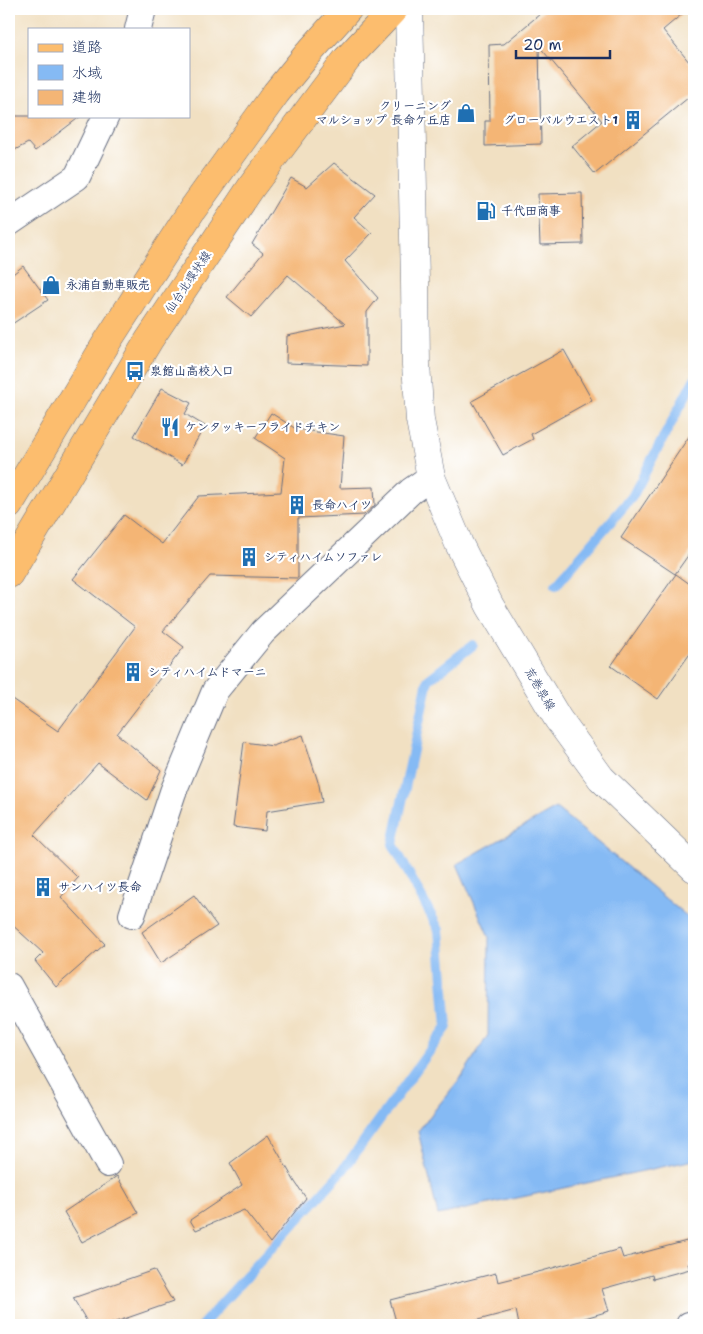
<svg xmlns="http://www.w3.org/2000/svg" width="703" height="1334" viewBox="0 0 703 1334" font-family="'Shantell Sans','Klee One',sans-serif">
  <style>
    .water { fill: #85baf4; stroke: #5074a9 }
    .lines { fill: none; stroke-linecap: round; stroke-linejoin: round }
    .stream { stroke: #85baf4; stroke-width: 10 }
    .building { fill: #f4b575 }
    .minor-casing { stroke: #666d81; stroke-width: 28 }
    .tertiary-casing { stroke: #666d81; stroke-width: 29 }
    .primary-casing { stroke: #666d81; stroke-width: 29 }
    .minor { stroke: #fff; stroke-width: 26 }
    .tertiary { stroke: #fff; stroke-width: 28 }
    .primary { stroke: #fcbd6e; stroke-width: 28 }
    .labels { text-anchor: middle; stroke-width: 4.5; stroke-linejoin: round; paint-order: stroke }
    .poi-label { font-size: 12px; font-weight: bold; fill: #1b2f5e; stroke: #fff; text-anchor: start }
    .street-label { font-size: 12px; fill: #1b2f5e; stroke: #fff }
  </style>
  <rect width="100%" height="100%" fill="#fff"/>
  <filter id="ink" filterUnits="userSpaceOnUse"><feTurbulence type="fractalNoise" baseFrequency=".02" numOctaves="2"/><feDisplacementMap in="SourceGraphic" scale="10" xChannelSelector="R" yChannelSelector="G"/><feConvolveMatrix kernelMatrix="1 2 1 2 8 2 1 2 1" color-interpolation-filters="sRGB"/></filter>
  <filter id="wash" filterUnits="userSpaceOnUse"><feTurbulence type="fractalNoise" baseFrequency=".0096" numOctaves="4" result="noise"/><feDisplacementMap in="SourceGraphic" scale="20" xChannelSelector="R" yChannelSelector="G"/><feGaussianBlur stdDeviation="1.12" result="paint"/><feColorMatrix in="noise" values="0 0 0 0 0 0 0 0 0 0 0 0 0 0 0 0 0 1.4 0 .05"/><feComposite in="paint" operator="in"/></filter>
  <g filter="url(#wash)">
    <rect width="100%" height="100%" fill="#f1e0c2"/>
    <path class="water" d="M556 808 694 922V1160L438 1215 418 1131 462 1076 488 1035 489 937 457 864Z"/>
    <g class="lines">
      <path class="stream" d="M556 585 632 497 694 380
        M202 1325 343 1170 447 1027 439 930 393 844 428 680 473 645"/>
    </g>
    <g id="blocks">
      <path class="building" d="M546 9H688L663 30 694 68V93L595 174 572 146 602 121 539 46 541 144 485 146V121H490L489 45 504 44Z
        M9 116H81L35 151 28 143 9 153Z
        M334 163 375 194 354 217 372 233 345 261 378 298 367 312V366L286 363 287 336 345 324 288 275 251 317 227 297 263 253 252 244 291 178 307 187Z
        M582 193 583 244 540 245 538 194Z
        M23 266 48 300 9 326V277Z
        M564 350 592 400 531 434 533 439 503 455 472 401Z
        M162 388 191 403 185 414 205 426 182 465 134 436Z
        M271 413 296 429 344 436 340 488 374 487 375 505 364 515 298 518V578L210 576 163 631 184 647 117 734 161 770 147 800 98 763 34 835 78 878 61 897 105 944 56 987 35 961 43 953 9 922V697L58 731 135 627 73 579 124 515 162 544 199 496 281 492 285 458 255 438Z
        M694 429V547L675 574 621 538Z
        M676 574 694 587V648L658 699 611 666Z
        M303 735 319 785 322 802 267 811 265 831 233 827 244 742 273 746Z
        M194 895 217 926 161 963 142 932Z
        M268 1135 295 1182 306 1198 270 1243 244 1210 196 1230 190 1220 242 1185 230 1163Z
        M117 1176 138 1213 82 1242 64 1212Z
        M694 1239V1263L688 1264 690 1269 653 1279 652 1275 602 1289 609 1311 561 1325H519L516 1310 459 1325H397L390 1300 496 1273 498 1282 542 1271 620 1249 623 1258Z
        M154 1270 173 1302 107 1325H89L73 1298Z"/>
    </g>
  </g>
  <g filter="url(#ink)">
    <use href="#blocks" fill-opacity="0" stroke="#666d81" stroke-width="1"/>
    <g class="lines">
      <g class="minor-casing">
        <path id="minor" d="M138 29 143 9
          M9 223 77 177 106 116
          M132 915 173 792 215 691 263 632 411 491 431 477
          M9 986 108 1164
          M689 1325 694 1324"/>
      </g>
      <g class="tertiary-casing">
        <path id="tertiary" d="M409 9 415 282 416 365 420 420 431 477 459 544 490 606 558 719 601 778 694 868"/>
      </g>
      <g class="primary-casing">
        <path id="primary" d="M9 505 107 342 192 210 276 93 307 55 348 9
          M9 574 149 340 252 186 347 59 394 9"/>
      </g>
      <use href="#minor" class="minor"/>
      <use href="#tertiary" class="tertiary"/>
      <use href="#primary" class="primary"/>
    </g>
  </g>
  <defs>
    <g id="shop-bare" transform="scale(1.5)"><path d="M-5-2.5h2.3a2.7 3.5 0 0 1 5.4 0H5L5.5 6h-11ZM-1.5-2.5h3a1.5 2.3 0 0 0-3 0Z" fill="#1f6fb2" stroke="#fff" stroke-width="2.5" paint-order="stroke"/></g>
    <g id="building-bare" transform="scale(1.5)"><path d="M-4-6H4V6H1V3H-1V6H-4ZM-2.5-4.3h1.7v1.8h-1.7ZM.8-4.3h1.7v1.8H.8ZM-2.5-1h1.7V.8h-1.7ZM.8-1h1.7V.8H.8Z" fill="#1f6fb2" stroke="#fff" stroke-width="2.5" paint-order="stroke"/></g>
    <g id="fuel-bare" transform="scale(1.5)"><path d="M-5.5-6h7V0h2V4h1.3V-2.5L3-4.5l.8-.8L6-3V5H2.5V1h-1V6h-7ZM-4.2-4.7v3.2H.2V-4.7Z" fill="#1f6fb2" stroke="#fff" stroke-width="2.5" paint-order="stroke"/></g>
    <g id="bus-bare" transform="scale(1.5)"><path d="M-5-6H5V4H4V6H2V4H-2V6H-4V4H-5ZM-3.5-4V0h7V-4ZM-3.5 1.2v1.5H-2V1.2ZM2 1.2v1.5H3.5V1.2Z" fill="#1f6fb2" stroke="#fff" stroke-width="2.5" paint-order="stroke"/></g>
    <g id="restaurant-bare" transform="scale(1.5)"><path d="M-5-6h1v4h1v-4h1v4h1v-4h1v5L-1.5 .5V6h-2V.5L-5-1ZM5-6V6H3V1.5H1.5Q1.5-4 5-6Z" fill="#1f6fb2" stroke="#fff" stroke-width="2.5" paint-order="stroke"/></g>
  </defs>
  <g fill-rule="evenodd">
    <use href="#shop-bare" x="466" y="113"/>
    <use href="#building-bare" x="633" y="120"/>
    <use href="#fuel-bare" x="486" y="211"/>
    <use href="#shop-bare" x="51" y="285"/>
    <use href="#bus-bare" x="135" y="371"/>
    <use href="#restaurant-bare" x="170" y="427"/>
    <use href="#building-bare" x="297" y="505"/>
    <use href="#building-bare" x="249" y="557"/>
    <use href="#building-bare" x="133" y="672"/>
    <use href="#building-bare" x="43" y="887"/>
  </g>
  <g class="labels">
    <g class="poi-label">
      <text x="451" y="110" text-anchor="end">クリーニング<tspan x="451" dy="14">マルショップ 長命ケ丘店</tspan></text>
      <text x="618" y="124" text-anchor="end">グローバルウエスト1</text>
      <text x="501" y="215">千代田商事</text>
      <text x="66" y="289">永浦自動車販売</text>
      <text x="150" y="375">泉館山高校入口</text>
      <text x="185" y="431">ケンタッキーフライドチキン</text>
      <text x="312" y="509">長命ハイツ</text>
      <text x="264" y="561">シティハイムソファレ</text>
      <text x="148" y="676">シティハイムドマーニ</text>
      <text x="58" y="891">サンハイツ長命</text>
    </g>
    <g class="street-label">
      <text transform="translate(188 282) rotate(-56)" y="4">仙台北環状線</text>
      <text transform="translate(540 689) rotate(59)" y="4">荒巻泉線</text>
    </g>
  </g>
  <rect width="703" height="1334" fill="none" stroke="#fff" stroke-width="30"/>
  <rect x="28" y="28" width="162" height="90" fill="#ffffff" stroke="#a4acbf"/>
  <rect x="38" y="44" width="25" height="8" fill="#fcbd6e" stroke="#a4acbf"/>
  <text x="72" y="52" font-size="15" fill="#1b2f5e">道路</text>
  <rect x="38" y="65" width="25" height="15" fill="#85baf4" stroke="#a4acbf"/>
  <text x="72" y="78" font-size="15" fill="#1b2f5e">水域</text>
  <rect x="38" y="90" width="25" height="15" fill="#f4b575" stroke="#a4acbf"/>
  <text x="72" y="102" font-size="15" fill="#1b2f5e">建物</text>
  <path d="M516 50v8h94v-8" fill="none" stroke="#1b2f5e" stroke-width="2.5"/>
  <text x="523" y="50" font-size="15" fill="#1b2f5e" stroke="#ffffff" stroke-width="4" paint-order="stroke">20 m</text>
</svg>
